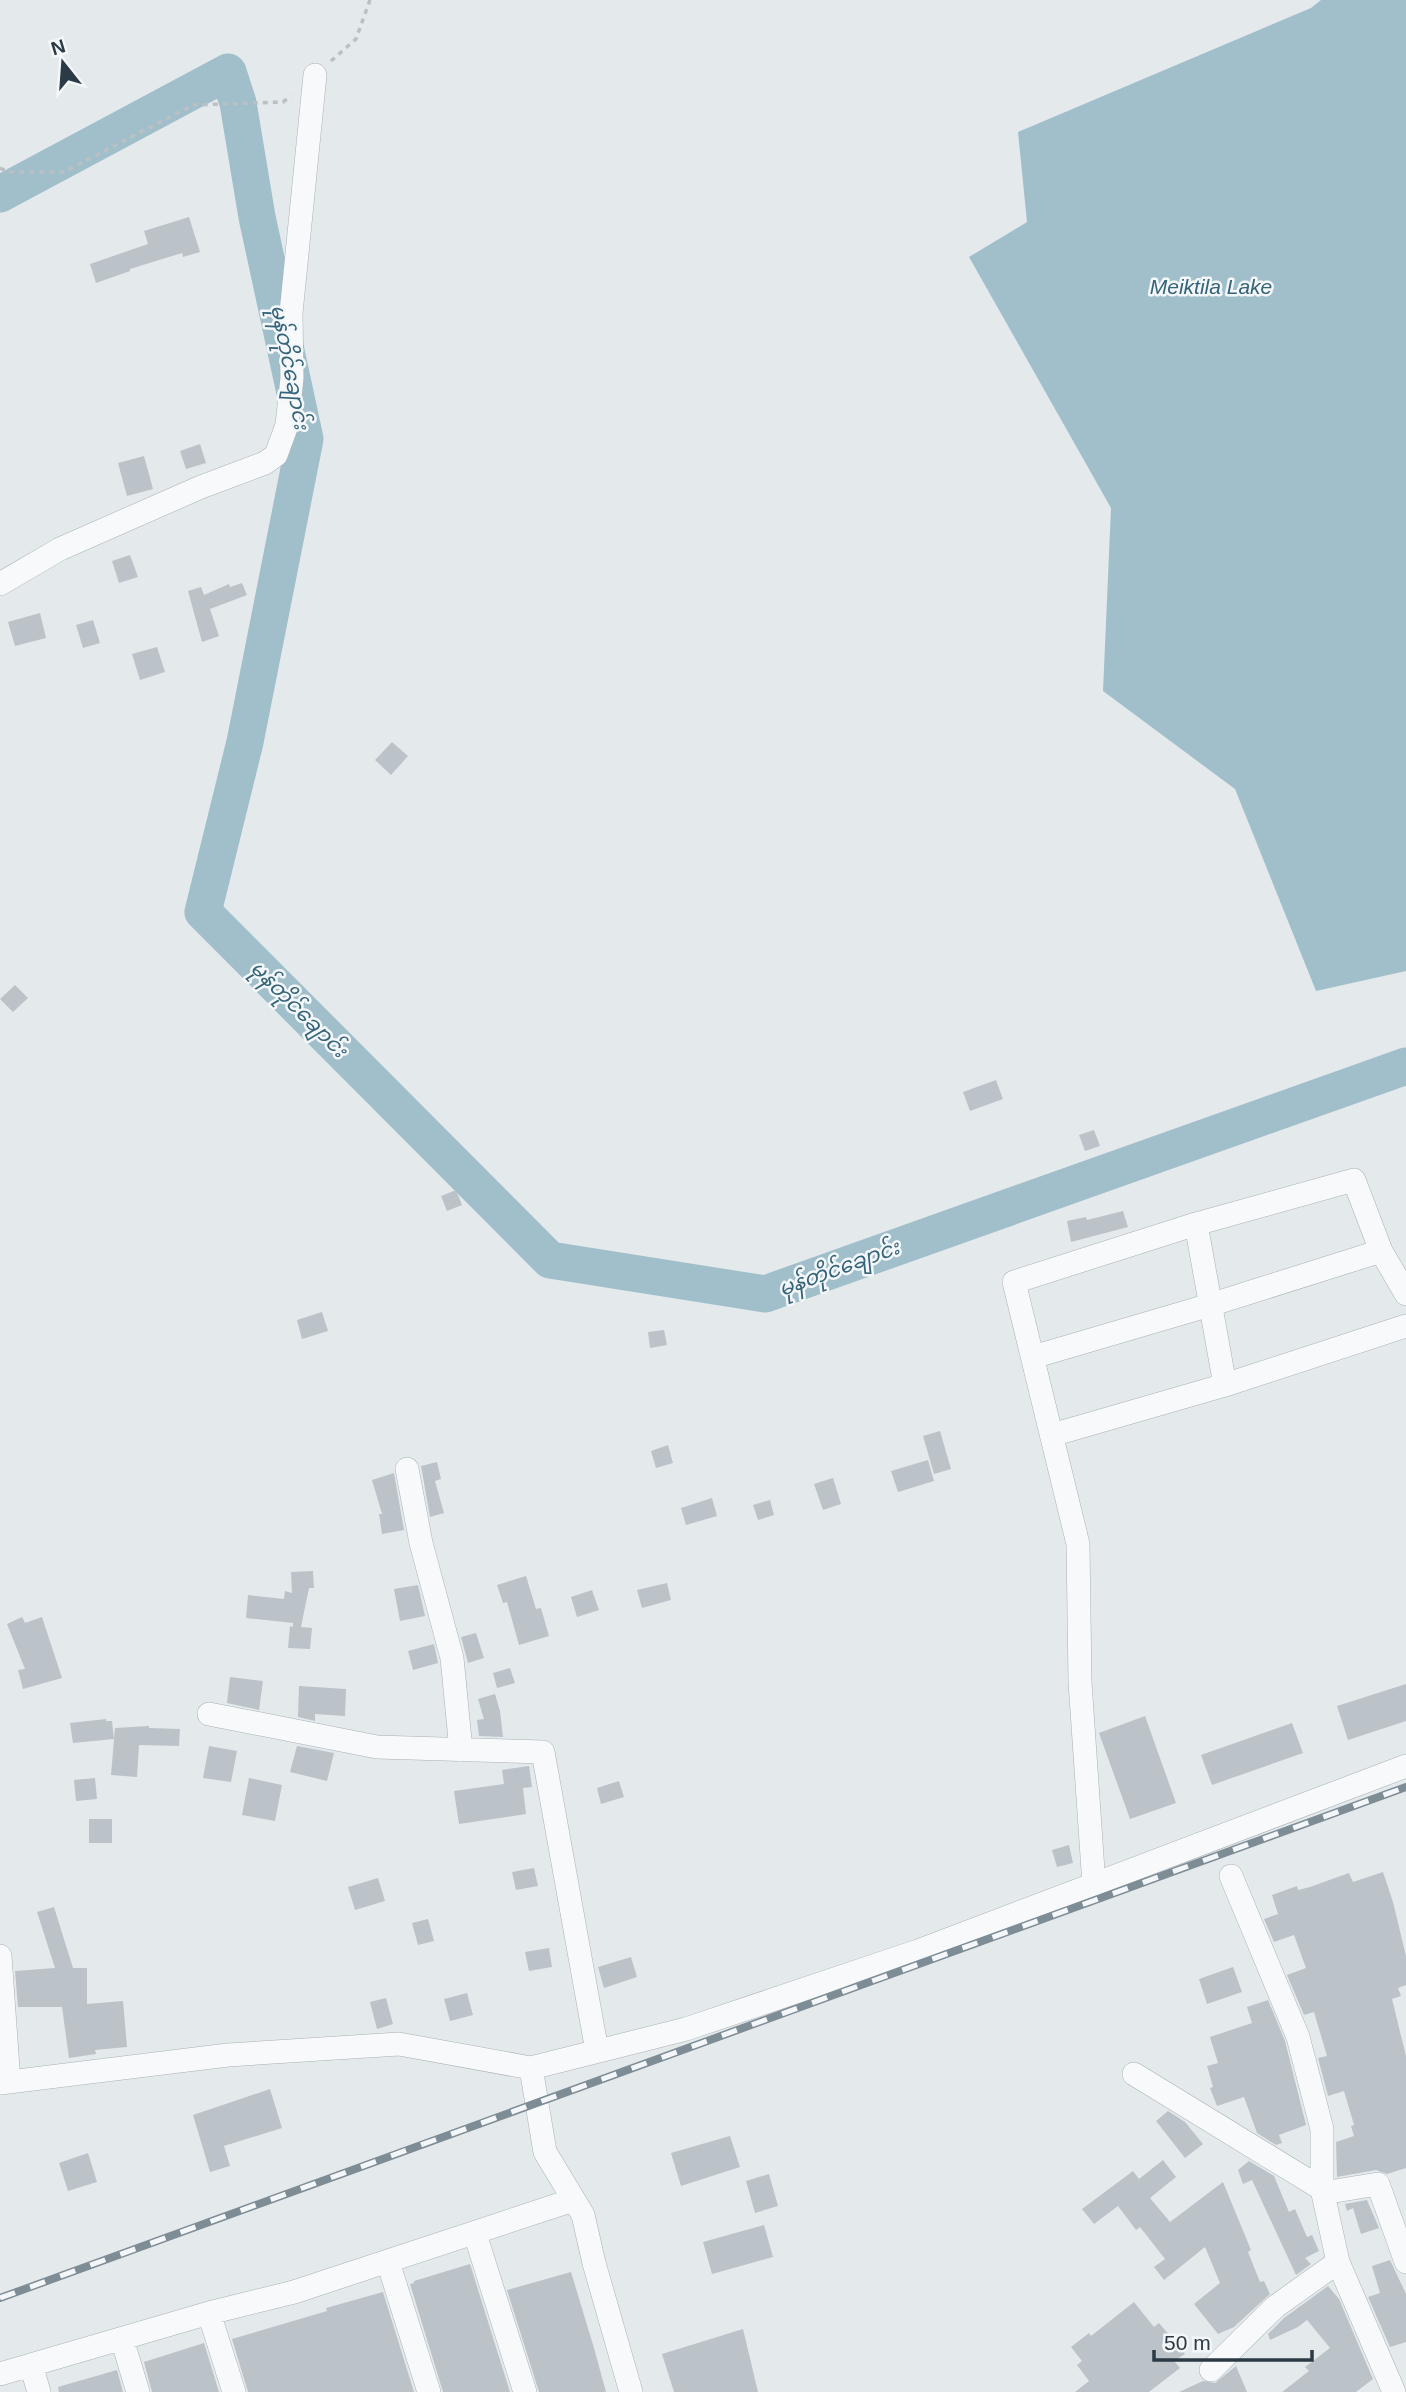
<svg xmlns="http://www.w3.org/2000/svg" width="1406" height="2392" viewBox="0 0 1406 2392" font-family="Helvetica,'Noto Sans Myanmar',sans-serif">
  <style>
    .water { fill: #a0bfcb }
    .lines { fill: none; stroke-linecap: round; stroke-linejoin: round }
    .river { stroke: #a0bfcb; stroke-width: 37 }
    .building { fill: #bbc3c9 }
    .minor-casing { stroke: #a9b1b6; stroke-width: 24 }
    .path { stroke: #bac0c3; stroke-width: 3.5; stroke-dasharray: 5 5; stroke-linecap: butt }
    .minor { stroke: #f7f9fa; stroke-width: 23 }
    .rail-casing { stroke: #7d8c95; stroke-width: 8 }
    .rail { stroke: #f4f7f9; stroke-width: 5; stroke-dasharray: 16; stroke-linecap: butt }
    .labels { text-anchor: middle; stroke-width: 5; stroke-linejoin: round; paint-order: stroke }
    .water-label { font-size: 21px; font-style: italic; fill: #356378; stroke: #f4f7f9 }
  </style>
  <rect width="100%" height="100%" fill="#e4e9ec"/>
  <path class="water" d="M1321 0H1406V971L1316 991 1235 789 1103 691 1111 508 969 257 1027 222 1018 132 1311 8Z"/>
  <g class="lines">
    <path class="river" d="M0 194 228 72 238 103 257 217 305 439 245 742 203 912 550 1260 765 1294 1406 1066"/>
  </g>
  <path class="building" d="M189 217 200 252 183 257 182 253 130 269V271L96 283 90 264 148 244 144 231Z
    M200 444 206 463 186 469 180 451Z
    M144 456 153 489 127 496 118 463Z
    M130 555 138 577 119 583 112 561Z
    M242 583 247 595 210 609 219 636 202 642 188 591 201 587 204 595 229 584 230 587Z
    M40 613 46 638 15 646 8 622Z
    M93 620 100 643 83 648 76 625Z
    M157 647 165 672 140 680 132 654Z
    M392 742 408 756 391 775 375 760Z
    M15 985 28 998 13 1012 0 999Z
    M996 1080 1003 1099 970 1111 963 1092Z
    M1094 1130 1100 1146 1085 1151 1079 1135Z
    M456 1190 462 1205 447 1211 441 1196Z
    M1123 1211 1128 1227 1071 1242 1067 1221 1086 1217 1087 1220Z
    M322 1312 328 1331 302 1339 297 1320Z
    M664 1330 667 1345 650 1348 648 1332Z
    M940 1431 951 1469 934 1474 923 1436Z
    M668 1445 673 1463 656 1468 651 1451Z
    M928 1460 934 1481 898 1492 891 1471Z
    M437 1462 441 1479 435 1481 444 1513 430 1517 421 1466Z
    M394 1473 404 1530 382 1534 379 1514H382L372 1480Z
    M833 1478 841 1504 823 1510 814 1484Z
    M712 1498 717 1516 686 1525 681 1508Z
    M770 1500 774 1515 758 1520 753 1505Z
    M313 1571 314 1588H309L301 1627 312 1628 310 1649 288 1648 290 1626 293 1627V1623L246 1618 248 1595 284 1599 285 1591 292 1593 291 1572Z
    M526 1576 536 1609 541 1608 549 1636 519 1645 507 1602 503 1603 497 1585Z
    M667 1583 671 1600 642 1608 637 1590Z
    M418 1585 425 1616 400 1621 394 1589Z
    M592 1590 599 1610 577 1617 571 1597Z
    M22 1617 25 1623 42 1617 62 1678 23 1689 18 1670 25 1669 7 1624Z
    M476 1633 484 1658 468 1663 461 1637Z
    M434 1644 438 1663 413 1670 408 1651Z
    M510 1668 515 1683 497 1688 493 1673Z
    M230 1677 263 1681 259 1710 227 1703Z
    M1406 1684V1721L1348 1740 1337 1706Z
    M299 1686 346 1689 345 1716 315 1714V1721L298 1717Z
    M495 1694 500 1711 503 1737 479 1736 477 1720 484 1719 478 1699Z
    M1145 1716 1176 1803 1130 1819 1099 1733Z
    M106 1719V1721H112L114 1739 73 1743 70 1723Z
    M1292 1723 1303 1753 1212 1785 1201 1755Z
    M149 1726V1728L180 1729 179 1746 139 1745 137 1777 111 1775 115 1728Z
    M209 1746 237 1751 231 1782 203 1778Z
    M297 1746 334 1753 327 1781 290 1772Z
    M529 1766 532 1787 523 1788 526 1814 459 1824 454 1791 504 1784 502 1770Z
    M95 1778 97 1799 76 1801 74 1780Z
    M249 1778 282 1785 275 1821 242 1815Z
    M619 1781 624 1797 601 1804 597 1788Z
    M89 1819H112V1843H89Z
    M1069 1845 1073 1863 1057 1867 1052 1850Z
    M534 1868 538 1886 516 1890 512 1872Z
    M1383 1872 1393 1902 1406 1956V1985L1398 1988 1401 1996 1392 1999 1406 2056V2168L1387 2174 1376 2170 1337 2177 1336 2142 1354 2136 1351 2126 1354 2125 1344 2091 1328 2096 1318 2058 1327 2056 1314 2012 1304 2015 1287 1975 1306 1968 1294 1935 1274 1942 1264 1919 1278 1914 1272 1895 1297 1886 1298 1890 1310 1887 1349 1873 1353 1882Z
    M378 1878 385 1901 355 1910 348 1887Z
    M54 1907 73 1968H87V2004L123 2001 127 2047 95 2050 96 2054 69 2058 62 2007H18L15 1971 55 1968 37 1912Z
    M428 1919 434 1941 418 1945 412 1923Z
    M549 1948 552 1967 529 1971 525 1952Z
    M631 1957 637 1977 604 1988 598 1967Z
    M1233 1967 1242 1992 1207 2004 1199 1979Z
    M467 1993 473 2015 450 2021 444 1999Z
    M386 1998 393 2024 377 2029 370 2002Z
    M1268 2000 1285 2041 1306 2125 1279 2135 1282 2143 1276 2145 1257 2133 1244 2097 1217 2106 1210 2088 1213 2087 1207 2066 1218 2063 1210 2037 1252 2023 1247 2007Z
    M270 2089 282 2128 224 2146 230 2166 210 2172 193 2115Z
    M1168 2111 1185 2122 1203 2144 1185 2158 1156 2121Z
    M730 2136 740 2167 681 2186 671 2153Z
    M88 2153 97 2182 68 2191 59 2163Z
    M1163 2160 1176 2177 1150 2198 1170 2222 1223 2182 1251 2250 1248 2252 1260 2282 1264 2281 1270 2294 1234 2327 1218 2334 1194 2304 1220 2283 1205 2247 1164 2280 1154 2267 1165 2259 1140 2227 1136 2230 1118 2206 1094 2224 1082 2209 1133 2171 1139 2179Z
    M1249 2161 1274 2176 1289 2212 1295 2209 1307 2237 1312 2235 1319 2251 1305 2258 1311 2264 1296 2275 1252 2180 1243 2184 1238 2170Z
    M769 2174 778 2206 755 2213 746 2181Z
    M1367 2200 1379 2228 1361 2234 1353 2208 1347 2211 1345 2204Z
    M764 2225 773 2257 712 2274 703 2242Z
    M1390 2260 1406 2294V2342L1390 2347 1368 2297 1380 2293 1372 2266Z
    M470 2264 510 2392H443L410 2284 414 2283V2281Z
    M571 2272 594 2348 606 2392H539L507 2290Z
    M1328 2286 1339 2299 1373 2379 1356 2392H1282L1309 2371 1305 2367 1330 2348 1307 2320 1298 2327 1270 2340 1268 2334 1284 2318Z
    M383 2292 414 2392H248L232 2339 327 2311 326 2308Z
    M1134 2302 1154 2327 1159 2323 1185 2354 1174 2361 1180 2368 1149 2392H1075L1089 2381 1077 2365 1082 2361 1071 2347 1089 2333 1091 2336Z
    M743 2329 758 2392H674L662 2354Z
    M204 2343 219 2392H152L144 2362Z
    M1236 2366 1247 2392H1179L1203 2381 1215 2383Z
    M117 2370 123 2392H59L58 2387Z"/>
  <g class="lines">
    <g class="minor-casing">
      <path id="minor" d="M0 584 60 549 201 487 265 463 276 455 287 425 292 378 291 313 315 75
        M1033 1357 1210 1305 1381 1251
        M1225 1385 1406 1326
        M1052 1435 1225 1385 1196 1224
        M407 1469 421 1543 452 1658 461 1750
        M209 1714 377 1747 543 1752 597 2051
        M1231 1876 1298 2037 1322 2129V2189L1338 2262 1394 2392
        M1094 1885 1080 1682 1078 1544 1014 1282 1196 1224 1354 1180 1381 1251 1406 1294
        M0 1956 9 2082
        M531 2068 686 2029 918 1951 1406 1766
        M1134 2074 1322 2189 1329 2192 1378 2184 1406 2262
        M0 2083 228 2055 399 2044 531 2068 545 2152 583 2215 594 2263 631 2392
        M475 2234 525 2392
        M388 2262 429 2392
        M209 2313 234 2392
        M122 2339 138 2392
        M31 2365 39 2392
        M1211 2370 1275 2307 1338 2262
        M0 2374 209 2313 294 2292 573 2200"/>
    </g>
    <path class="path" d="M331 61 356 39 370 0
      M0 168 9 172H64L193 105 283 102 291 96"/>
    <use href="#minor" class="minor"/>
    <g class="rail-casing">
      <path id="rail" d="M0 2298 1406 1787"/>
    </g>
    <use href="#rail" class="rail"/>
  </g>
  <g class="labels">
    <g class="water-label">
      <text x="1211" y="294">Meiktila Lake</text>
      <text transform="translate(290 367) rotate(79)" y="7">မုန်တိုင်ချောင်း</text>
      <text transform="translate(299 1009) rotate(45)" y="7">မုန်တိုင်ချောင်း</text>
      <text transform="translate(839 1268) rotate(-20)" y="7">မုန်တိုင်ချောင်း</text>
    </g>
  </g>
  <g transform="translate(63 63) rotate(343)" stroke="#f4f7f9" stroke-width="5" paint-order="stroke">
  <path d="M0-5L12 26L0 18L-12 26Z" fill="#2b3a44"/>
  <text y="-10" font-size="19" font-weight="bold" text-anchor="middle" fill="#2b3a44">N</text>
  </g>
  <path d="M1154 2350v10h158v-10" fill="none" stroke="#2b3a44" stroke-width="3.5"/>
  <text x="1164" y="2350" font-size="21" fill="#2b3a44" stroke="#f4f7f9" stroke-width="5" paint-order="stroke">50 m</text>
</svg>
